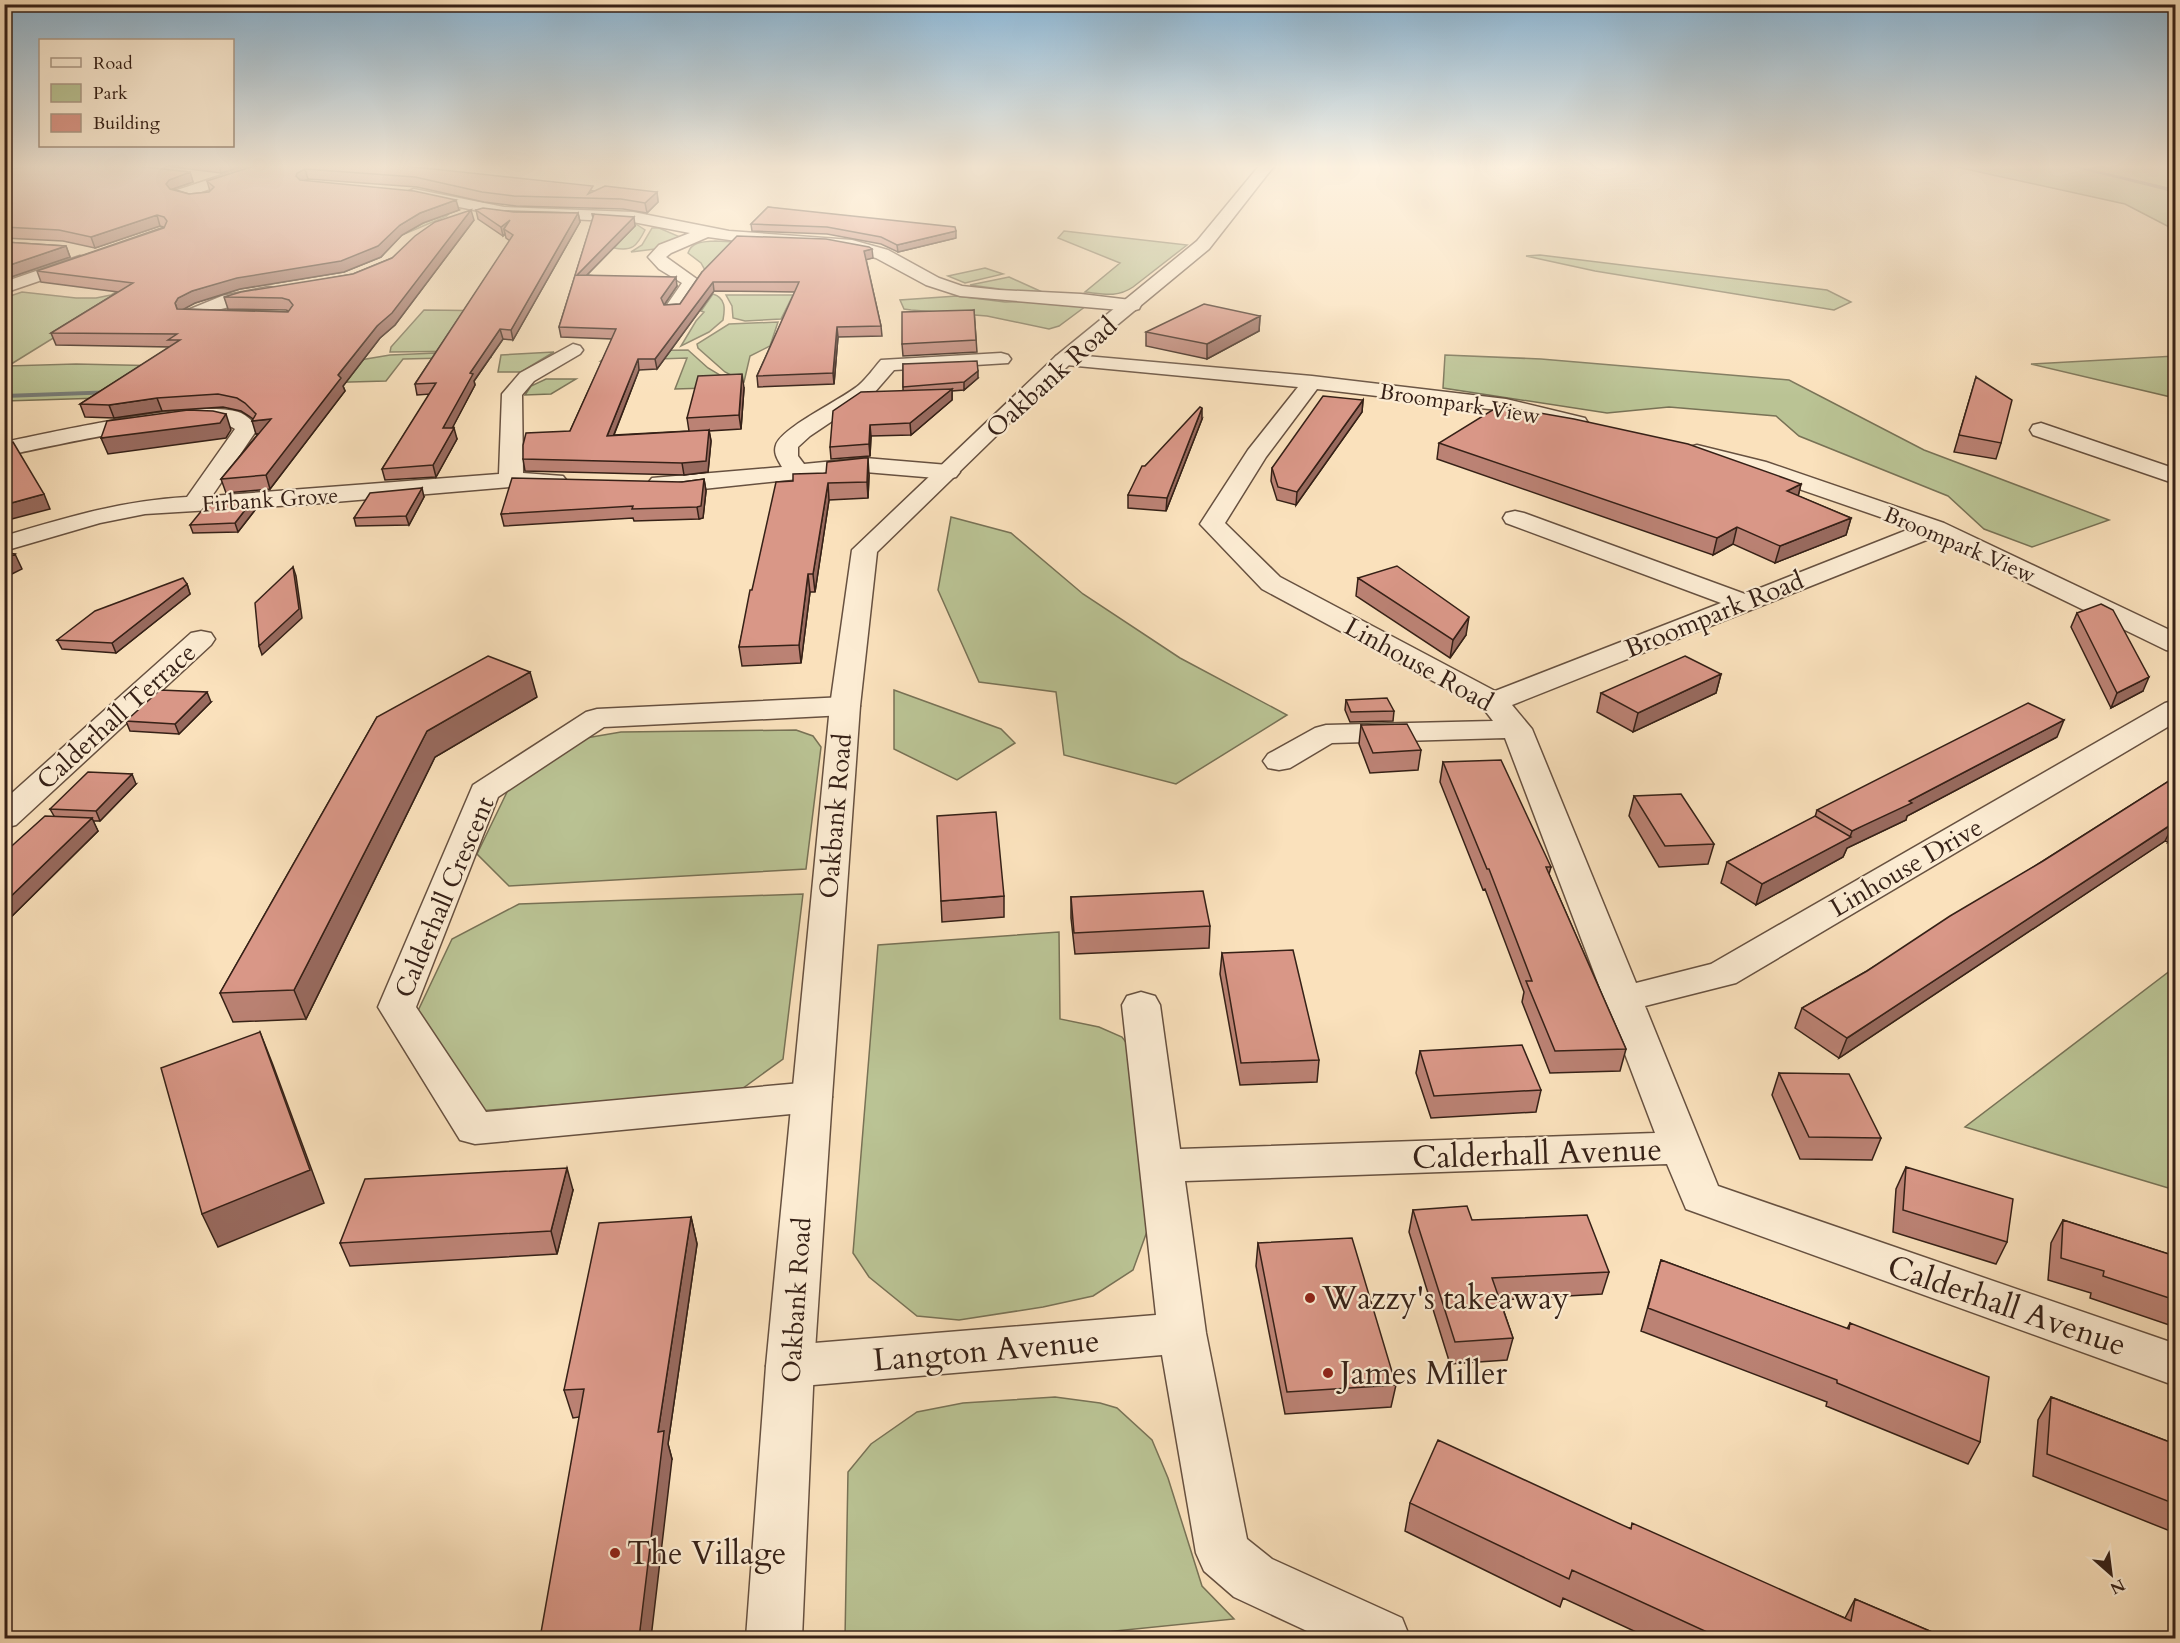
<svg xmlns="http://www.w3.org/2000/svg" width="2180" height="1643" viewBox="0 0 2180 1643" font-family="Cardo,serif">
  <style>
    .green { fill: #bac394; stroke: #787256; stroke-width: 1.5 }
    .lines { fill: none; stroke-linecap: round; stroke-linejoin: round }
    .stream { fill: #777d79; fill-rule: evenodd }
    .minor-casing { stroke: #675140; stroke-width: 3 }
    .tertiary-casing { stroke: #675140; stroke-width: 3 }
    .minor { fill: #fcecd3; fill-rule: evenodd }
    .tertiary { fill: #fcecd3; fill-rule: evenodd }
    .wall { fill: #bb8274; stroke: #362117; stroke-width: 1.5 }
    .shaded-wall { fill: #986a5e; stroke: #362117; stroke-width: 1.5 }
    .building { fill: #d99787; stroke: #362117; stroke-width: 1.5 }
    .poi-dot { fill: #8f2418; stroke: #fcecd3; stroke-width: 2 }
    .labels { text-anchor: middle; stroke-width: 4.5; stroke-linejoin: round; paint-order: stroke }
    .far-street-label { font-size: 22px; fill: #362117; stroke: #fcecd3 }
    .street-label { font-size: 26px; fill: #362117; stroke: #fcecd3 }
    .near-street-label { font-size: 32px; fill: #362117; stroke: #fcecd3 }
    .near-poi-label { font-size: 32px; fill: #362117; stroke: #fcecd3; text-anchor: start }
  </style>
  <rect width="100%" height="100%" fill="#fae1bc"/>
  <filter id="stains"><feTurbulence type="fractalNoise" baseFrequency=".00333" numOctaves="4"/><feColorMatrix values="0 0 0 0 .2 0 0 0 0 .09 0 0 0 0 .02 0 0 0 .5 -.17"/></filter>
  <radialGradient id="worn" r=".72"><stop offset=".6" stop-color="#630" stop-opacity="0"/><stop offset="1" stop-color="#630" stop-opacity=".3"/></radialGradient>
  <path class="green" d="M1952 166H2175V230L2125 204Z
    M451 211 447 216 402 235 84 319 8 366 76 364 213 367 102 398 5 401 4 298 22 292 76 298H96L111 295 139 279Z
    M636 224 645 230C637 246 632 252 614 248Z
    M652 228H659L680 237 655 249 631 252 642 245Z
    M1064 231 1187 245 1133 287C1117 298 1103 294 1085 292L1120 263 1058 238Z
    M715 241 737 242 705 270 701 263 688 253C692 241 704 242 715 241Z
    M1540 255 1827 290 1851 302 1834 310 1595 271 1526 256Z
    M985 268 1003 274 965 283 948 276Z
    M1009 277 1040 291 1028 293 970 285Z
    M713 294C726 298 725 309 723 320L709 332 681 346 696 321 704 312 701 311Z
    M726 295H793L781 319 745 321 733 318 732 306Z
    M957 296 1005 302 1055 301 1086 306 1059 326 1049 329 987 316 911 310 904 309 900 300Z
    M424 310 509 311 469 351 390 352 391 347Z
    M778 322 770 346 750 356 744 382 725 372 698 348 697 344 729 324Z
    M688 350 708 368 740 387 675 389 687 358 601 361 617 351Z
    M554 352 521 372H498L501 355Z
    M437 353 492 357 403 359 386 381 316 383 348 362 390 355Z
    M1445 355 1541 359 1789 380 1924 450 2109 520 2032 547 1984 529 1948 496 1799 436 1776 416 1669 407 1607 413 1443 388Z
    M2175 356V398L2031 364Z
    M546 379H576L551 394 525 395 531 386Z
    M951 517 1011 533 1083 594 1180 658 1287 715 1176 784 1064 755 1056 692 979 682 938 590Z
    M894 690 1001 729 1015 743 957 780 894 749Z
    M796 730 813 736 821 747 806 869 509 886 477 854 509 788 586 738 621 732Z
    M803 894 783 1059 739 1091 478 1111 416 1015 452 939 519 904Z
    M1059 932 1060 1019 1099 1027 1122 1037 1135 1054 1149 1226 1133 1270 1093 1296 1043 1307 959 1320 917 1316 869 1277 853 1253 878 945Z
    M2175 967V1190L1965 1127Z
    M1055 1397 1100 1403 1117 1408 1152 1440 1168 1478 1202 1586 1234 1619 1046 1638H845L848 1472 871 1444 917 1412 963 1403Z"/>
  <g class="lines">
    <path class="stream" d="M2068 166H2077L2176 189V193Z
      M117 390 118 392 114 394 4 398V394Z"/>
    <g class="minor-casing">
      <path id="minor" d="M250 166H271L269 169 201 192 212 194 215 197 212 200 179 199 171 194 174 191Z
        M414 189 504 207 633 212 729 231 852 240 888 250 939 278 962 286 999 290 1081 294 1139 301 1141 305 1139 309 1132 311 960 296 926 285 876 258 837 248 744 242 708 237 671 253 666 257 701 282 680 313H666L664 309 682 283 659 269 648 257 659 245 690 233 633 222 504 216 409 197 406 194 409 191Z
        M80 256 86 257 89 261 86 265 4 293V282Z
        M269 287 275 288 278 292 275 296 217 310 231 312 233 316 231 320H183L181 316 183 312 222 296Z
        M573 344 580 346 583 350 580 354 534 381 522 395 523 473 563 476 567 481 563 486 555 488 511 487 311 504 145 514 100 523 4 551V536C68 517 120 501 187 497L235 429C208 409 44 448 4 456V442C50 433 204 397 241 413 247 416 254 422 258 428L212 496 499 474 502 394 520 373Z
        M1001 353 1008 355 1011 359 1008 363 894 370 874 393 810 436 798 447V456L804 464 865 458 948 465 956 467 960 472 956 477 948 479 865 472 684 491 652 488 648 483 652 478 782 467C778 460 773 453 776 445 782 427 843 399 859 385 867 378 874 368 881 360Z
        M1063 354 1312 376 1506 399 1585 418 1588 423 1585 428 1577 430 1506 411 1317 389 1266 457 1225 523 1280 577 1495 691 1721 603 1506 523 1503 518 1506 513 1515 511 1524 513 1745 594 1912 528 1750 472 1689 457 1686 452 1689 447 1697 445 1766 462 1944 523 2176 633V652L2166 650 1934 537 1512 705 1532 729 1636 983 1711 964 2165 703 2176 700V722L1736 983 1645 1006 1718 1186 2176 1344V1386L1686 1209 1667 1164 1185 1181 1206 1333 1247 1539 1272 1559 1402 1618 1410 1638H1322L1234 1597 1204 1571 1196 1553 1162 1355 790 1387 773 1381 766 1366 773 1351 790 1345 1156 1315 1122 1005 1127 996 1141 992 1155 996 1160 1005 1180 1149 1655 1133 1505 738 1332 743 1290 768 1279 770 1268 768 1263 761 1268 754 1315 728 1326 725 1493 721 1483 708 1262 589 1200 524 1248 450 1298 387 1056 364 1053 360 1056 356Z
        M2041 423 2176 469V484L2033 435 2030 430 2033 425Z
        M201 631 211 633 215 639 211 645 16 825 4 828V800L191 633Z
        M845 697 856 700 860 706 856 712 845 715 604 727 498 797 416 1007 486 1112 812 1082 826 1087 832 1097 826 1107 812 1112 475 1144 460 1140 378 1007 473 785 586 712 597 709Z"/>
    </g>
    <g class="tertiary-casing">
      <path id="tertiary" d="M1259 166H1274L1209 249 1070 364 877 552 860 706 832 1097 814 1366 802 1638H746L766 1366 792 1097 830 706 852 550 1056 356 1197 241Z"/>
    </g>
    <use href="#minor" class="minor"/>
    <use href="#tertiary" class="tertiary"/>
  </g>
  <path class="wall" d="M166 166H243L221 173Z
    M254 166H405L594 191 657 192 658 202 647 213 623 209 516 206 484 202 417 187 308 179 304 181 459 210 423 223 402 235 381 257 344 272 240 289 195 303 183 309 288 312 289 311 286 310 228 309 224 297 353 274 392 258 474 220 395 325 380 338 343 386 345 391 270 489 226 493 221 479 258 434H256L253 419 249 416 241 411 223 407 162 411 114 418 85 417 80 404 170 347 56 345 51 333 118 292 41 282 37 271 164 227 160 226 95 248 63 241 4 238V171L190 172 193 182 173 189 189 194 209 192 210 191 207 181Z
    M768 207 956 238 898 252 881 244 827 234 752 231 751 224Z
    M476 210 578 213 580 222 513 340 503 339 474 381 475 385 452 428 457 439 436 477 385 480 382 469 430 394 417 395 415 384 510 241 506 238 505 234 503 236 478 219Z
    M592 214 635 226 587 275 677 286 664 305 680 304 702 272 873 258 866 259 881 326 882 336 838 337 834 384 758 387 757 376 795 292 714 291 657 369 639 370 614 435 689 431 687 418 744 388 741 429 709 431 711 441 708 472 684 475 525 471 523 459 570 431 612 339 561 337 559 327 593 218Z
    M4 242 66 246 70 257 8 278H4Z
    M974 310 977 352 903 356 902 344Z
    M1260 316 1259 331 1207 359 1146 346V332Z
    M903 364 978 378 964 390 952 391V400L911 435 871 436 870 456 831 459 830 447 903 391Z
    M1976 377 2001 443 1996 459 1954 452Z
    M1363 400 1362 412 1296 505 1277 500 1271 481 1272 468Z
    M1202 419 1166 511 1128 508V495L1145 466Z
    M1439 443 1801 484 1798 496 1851 518 1846 535 1775 563 1733 544 1713 555 1437 459Z
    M826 473 869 475 868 498 829 500 815 592H810L801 663 742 666 739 647 752 590 793 481Z
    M704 479 706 491 703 518 699 519 634 521 633 518 504 526 501 514 682 482Z
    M424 497 409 525 356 526 354 518Z
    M252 501 255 510 238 532 193 533 190 525Z
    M1358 578 1466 635 1450 658 1356 596Z
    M187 584 190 594 116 653 62 649 57 640Z
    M2077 613 2143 691 2111 708 2071 627Z
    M1721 674 1716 693 1633 732 1597 712 1601 693Z
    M537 697 435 757 306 1019 233 1022 220 993 377 717Z
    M1346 700 1394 711 1393 721 1350 722 1345 710Z
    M211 702 179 734 130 731 126 721Z
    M1361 725 1421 750 1418 770 1370 773 1359 744Z
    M2057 737 1907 816 1906 820 1847 848 1843 857 1756 905 1721 883 1727 862 1815 817 1817 810Z
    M1443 762 1551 867 1549 874 1626 1049 1620 1071 1550 1073 1522 1002 1524 992 1485 889 1483 890 1440 782Z
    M2175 777V837L2168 842 2165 841 1839 1058 1795 1028 1802 1008 1867 971 2043 861Z
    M136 784 100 821H93L98 831 6 922H4V853L54 816 50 809Z
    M1634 796 1714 844 1708 864 1659 867 1629 816Z
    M1004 896V917L942 922 941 901Z
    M1071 897 1210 926 1209 948 1075 954 1071 918Z
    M1222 953 1319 1060 1317 1082 1240 1085 1220 974Z
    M1420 1051 1541 1090 1536 1112 1431 1118 1416 1073Z
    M1779 1073 1881 1138 1872 1160 1800 1159 1772 1095Z
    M1906 1167 2007 1242 1996 1264 1893 1232 1896 1189Z
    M573 1190 557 1254 350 1266 340 1243Z
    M1413 1210 1472 1220 1609 1272 1602 1294 1500 1300 1513 1338 1507 1360 1450 1364 1409 1232Z
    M691 1217 697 1244 668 1444 672 1459 579 1417 573 1418 564 1390Z
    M2063 1220 2175 1256V1327L2090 1298 2091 1293 2048 1280 2051 1243Z
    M1258 1243 1396 1385 1391 1407 1285 1414 1256 1266Z
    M1661 1260 1847 1329 1850 1323 1980 1442 1968 1464 1826 1406 1827 1402 1641 1331Z
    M2051 1397 2175 1444V1533L2033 1476 2038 1420Z
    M1410 1503 1630 1528 1845 1618 1855 1599 1946 1638H1649L1563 1598 1560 1607 1405 1531Z"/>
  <path class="shaded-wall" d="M4 166H15L4 169Z
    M219 166H243L221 173Z
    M305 169 308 179 300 183 296 176 297 173Z
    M190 172 193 182 172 189 169 194 166 184 169 180Z
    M657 192 658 202 647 213 645 203Z
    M456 200 459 210 423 223 402 235 381 257 344 272 240 289 195 303 182 310 179 315 175 303 178 298 192 291 400 225 420 213Z
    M471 210 474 220 395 325 380 338 343 386 345 391 270 489 266 475 338 375 377 326Z
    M578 213 580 222 513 340 511 330Z
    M157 215 160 226 95 248 91 237Z
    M634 217 635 226 578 284 577 275Z
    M510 220 504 229 505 234 503 236 501 227Z
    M956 231V238L898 252 897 245Z
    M66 246 70 257 8 278 4 270V267Z
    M872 249 873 258 865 260 864 251Z
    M676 277 677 286 662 308 661 298Z
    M713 282 714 291 657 369 655 359Z
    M1260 316 1259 331 1207 359V344Z
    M837 327 838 337 834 384 833 373Z
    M500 329 503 339 474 381 475 385 446 440 443 428 470 373Z
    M638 359 639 370 609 447 607 436Z
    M978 371V378L964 390V382Z
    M742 374 744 388 741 429 739 415Z
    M952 389V400L911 435 910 423Z
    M157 398 162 411 114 418 109 405Z
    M1363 400 1362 412 1296 505 1297 492Z
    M1202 408V419L1166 511 1167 498Z
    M226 414 231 430 226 438 108 454 101 438Z
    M271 419 275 432 256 434 252 421Z
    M870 425 871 436 870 456 869 444Z
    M454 428 457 439 436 477 433 465Z
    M709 430 711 441 708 472 684 475 682 463Z
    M868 458 869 475 868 498 867 482Z
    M704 479 706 491 703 518 699 519 697 507Z
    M828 483 829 500 815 592 813 574Z
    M1801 484 1797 501 1787 491Z
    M422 488 424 497 409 525 406 516Z
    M44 494 50 509 4 521V505Z
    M252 501 255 510 238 532 235 523Z
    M1851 518 1846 535 1775 563 1780 546Z
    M1737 527 1733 544 1713 555 1717 538Z
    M15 554 22 569 4 578V559Z
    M293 567 296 576 302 618 262 655 259 646Z
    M808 574 810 592 801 663 799 645Z
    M187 584 190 594 116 653 112 643Z
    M1469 617 1466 635 1450 658 1453 640Z
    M530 672 537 697 435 757 306 1019 294 990 427 731Z
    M1721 674 1716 693 1633 732 1638 713Z
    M2149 677 2143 691 2111 708 2117 693Z
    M207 692 211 702 179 734 175 724Z
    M2064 720 2057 737 1907 816 1906 820 1847 848 1843 857 1756 905 1762 884 1850 837 1852 831Z
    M132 774 136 784 100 821 96 811Z
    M92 818 98 831 6 922 4 918V903Z
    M2175 822 2165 841 1839 1058 1847 1038Z
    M2175 827V837L2168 842Z
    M260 1032 273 1065 324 1203 218 1247 202 1214Z
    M567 1168 573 1190 557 1254 551 1231Z
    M691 1217 697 1244 668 1444 672 1459 651 1638H639L658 1432Z"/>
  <path class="building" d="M25 166H136L190 172 169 180 166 184 170 189 189 194 209 192 214 187 207 181 254 166H405L593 186 588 194 605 186 657 192 645 203 621 199 514 196 482 192 415 177 305 169 297 173 296 176 300 180 414 191 456 200 420 213 400 225 378 246 341 261 237 278 192 291 178 298 175 303 177 309 288 312 293 305 289 300 282 298 224 297 241 292 353 274 392 258 415 236 435 222 471 210 392 313 377 326 338 375 341 378 266 475 221 479 271 419 252 421 256 414 245 403 237 398 218 394 157 398 109 405 80 404 180 340H168L177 334 51 333 133 283 37 271 164 228 167 221 164 217 157 215 91 237 59 230 4 227V171Z
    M768 207 955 227 956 231 897 245 881 237 827 227 751 224Z
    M483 208 514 212 578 213 511 330 500 329 470 373 473 374 443 428H454L433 465 382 469 436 383 415 384 513 235 504 229 510 220 501 227 476 210Z
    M592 214 634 217 577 275 676 277 661 298 664 305 680 304 702 272 737 236 826 239 869 247 872 249 864 251 881 326 837 327 833 373 757 376 799 282H713L655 359H638L607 436 709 430 706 461 682 463 523 459V445L526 433 570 431 616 329 559 327 594 214Z
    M4 242 66 246 4 267Z
    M1204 304 1260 316 1207 344 1146 332Z
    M974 310 976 340 902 344V312Z
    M977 361 978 371 964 382 903 387V364Z
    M742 374 739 415 687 418 698 376Z
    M1976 377 2012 400 2001 443 1959 435Z
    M952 389 910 423 870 425 869 444 830 447 833 411 861 392Z
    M1323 396 1363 400 1297 492 1278 487 1272 468Z
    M1499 406 1574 419 1688 444 1801 484 1787 491 1851 518 1780 546 1737 527 1717 538 1439 443Z
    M1200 407 1202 408 1167 498 1128 495 1142 466H1145Z
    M188 410 213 411 226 414 220 423 101 438 107 421Z
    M13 442 44 494 4 505V444Z
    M864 458H868L867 482 828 483 813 574H808L799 645 739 647 750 590H752L776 482 793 481V474L826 473 827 462Z
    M512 478 682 482 704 479 701 506 697 507 632 509 633 506 501 514Z
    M422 488 406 516 354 518 370 493Z
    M252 501 235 523 190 525 207 504Z
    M4 552 15 554 4 559Z
    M1397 566 1469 617 1453 640 1358 578Z
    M293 567 299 609 259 646 255 603Z
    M183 578 187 584 112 643 57 640 95 611Z
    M2101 604 2113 610 2149 677 2117 693 2077 613Z
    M488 656 530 672 427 731 294 990 220 993 377 717Z
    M1685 656 1721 674 1638 713 1601 693Z
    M160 690 207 692 175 724 126 721Z
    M1387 698 1394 711 1351 712 1346 700Z
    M2028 703 2064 720 1909 801 1912 803 1852 831 1817 810Z
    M1407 724 1421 750 1373 753 1361 725Z
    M1501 760 1551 867H1546L1626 1049 1555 1051 1526 981H1532L1489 869H1487L1443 762Z
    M88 772 132 774 96 811 50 809Z
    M2175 777V822L1847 1038 1802 1008 1867 971 1950 916 2043 861Z
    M1681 794 1714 844 1665 846 1634 796Z
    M996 812 1004 896 941 901 937 816Z
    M45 816 92 818 4 903V853Z
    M1815 816 1851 837 1762 884 1727 862Z
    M1203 891 1210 926 1074 933 1071 897Z
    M1293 950 1319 1060 1241 1063 1222 953Z
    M260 1032 310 1170 202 1214 161 1068Z
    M1522 1045 1541 1090 1434 1096 1420 1051Z
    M1779 1073 1849 1074 1881 1138 1809 1137Z
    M1906 1167 2013 1199 2007 1242 1903 1210Z
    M567 1168 551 1231 340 1243 365 1179Z
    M1467 1206 1472 1220 1587 1215 1609 1272 1492 1278 1513 1338 1455 1342 1413 1210Z
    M691 1217 658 1432 664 1431 639 1638H540L584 1389 564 1390 599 1223Z
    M2063 1220 2175 1256V1300L2103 1276 2104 1271 2061 1258Z
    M1352 1238 1396 1385 1287 1392 1258 1243Z
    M1661 1260 1849 1329 1850 1323 1989 1377 1980 1442 1837 1383V1380L1648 1308Z
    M2051 1397 2175 1444V1504L2047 1454Z
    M1438 1440 1631 1529 1632 1523 1851 1621 1855 1599 1946 1638H1720L1572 1570 1569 1579 1410 1503Z"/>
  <linearGradient id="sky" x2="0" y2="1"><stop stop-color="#8cb7d6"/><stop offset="0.42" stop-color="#fdf2e1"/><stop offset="1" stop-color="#fdf2e1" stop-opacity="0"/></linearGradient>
  <rect width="2180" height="396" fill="url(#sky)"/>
  <g class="poi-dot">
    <circle cx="1310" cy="1298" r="6"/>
    <circle cx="1328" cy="1373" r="6"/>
    <circle cx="615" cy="1553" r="6"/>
  </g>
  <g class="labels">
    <g class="far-street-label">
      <text transform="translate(1460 403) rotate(9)" y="8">Broompark View</text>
      <text transform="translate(270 499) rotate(-4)" y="8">Firbank Grove</text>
      <text transform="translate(1960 544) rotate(23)" y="8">Broompark View</text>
    </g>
    <g class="street-label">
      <text transform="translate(1051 377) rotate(-42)" y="9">Oakbank Road</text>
      <text transform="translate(1714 614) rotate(-22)" y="9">Broompark Road</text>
      <text transform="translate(1419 664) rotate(29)" y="9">Linhouse Road</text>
      <text transform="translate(116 716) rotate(-42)" y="9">Calderhall Terrace</text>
      <text transform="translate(835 816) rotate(-85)" y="9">Oakbank Road</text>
      <text transform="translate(1906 867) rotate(-30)" y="9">Linhouse Drive</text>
      <text transform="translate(444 897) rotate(-67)" y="9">Calderhall Crescent</text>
      <text transform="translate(796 1300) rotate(-86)" y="9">Oakbank Road</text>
    </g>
    <g class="near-street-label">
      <text transform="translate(1537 1153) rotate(-2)" y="11">Calderhall Avenue</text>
      <text transform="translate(2007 1305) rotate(19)" y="11">Calderhall Avenue</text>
      <text transform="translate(986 1350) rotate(-5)" y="11">Langton Avenue</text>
    </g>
    <g class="near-poi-label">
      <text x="1322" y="1309">Wazzy's takeaway</text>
      <text x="1340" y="1384">James Miller</text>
      <text x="627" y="1564">The Village</text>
    </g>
  </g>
  <rect width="2180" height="1643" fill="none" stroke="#fae1bc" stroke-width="24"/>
  <rect x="6" y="6" width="2168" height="1631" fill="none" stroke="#362117" stroke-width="3"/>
  <rect x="12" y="12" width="2156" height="1619" fill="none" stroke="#362117" stroke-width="1.5"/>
  <rect x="39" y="39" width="195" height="108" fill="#fcecd3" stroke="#ad9b88" stroke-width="1.5"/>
  <rect x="51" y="58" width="30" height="9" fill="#fcecd3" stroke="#ad9b88" stroke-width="1.5"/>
  <text x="93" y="69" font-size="18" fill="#362117">Road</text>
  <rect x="51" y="84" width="30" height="18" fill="#bac394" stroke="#ad9b88" stroke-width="1.5"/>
  <text x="93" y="99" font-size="18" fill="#362117">Park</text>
  <rect x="51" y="114" width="30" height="18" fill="#d99787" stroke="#ad9b88" stroke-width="1.5"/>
  <text x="93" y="129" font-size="18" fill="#362117">Building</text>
  <g transform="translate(2111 1574) rotate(152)" stroke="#fcecd3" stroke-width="4.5" paint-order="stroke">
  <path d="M0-4.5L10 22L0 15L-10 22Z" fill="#362117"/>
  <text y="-9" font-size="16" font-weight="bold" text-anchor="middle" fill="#362117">N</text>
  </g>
  <rect width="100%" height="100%" filter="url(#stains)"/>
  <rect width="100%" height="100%" fill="url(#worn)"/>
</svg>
